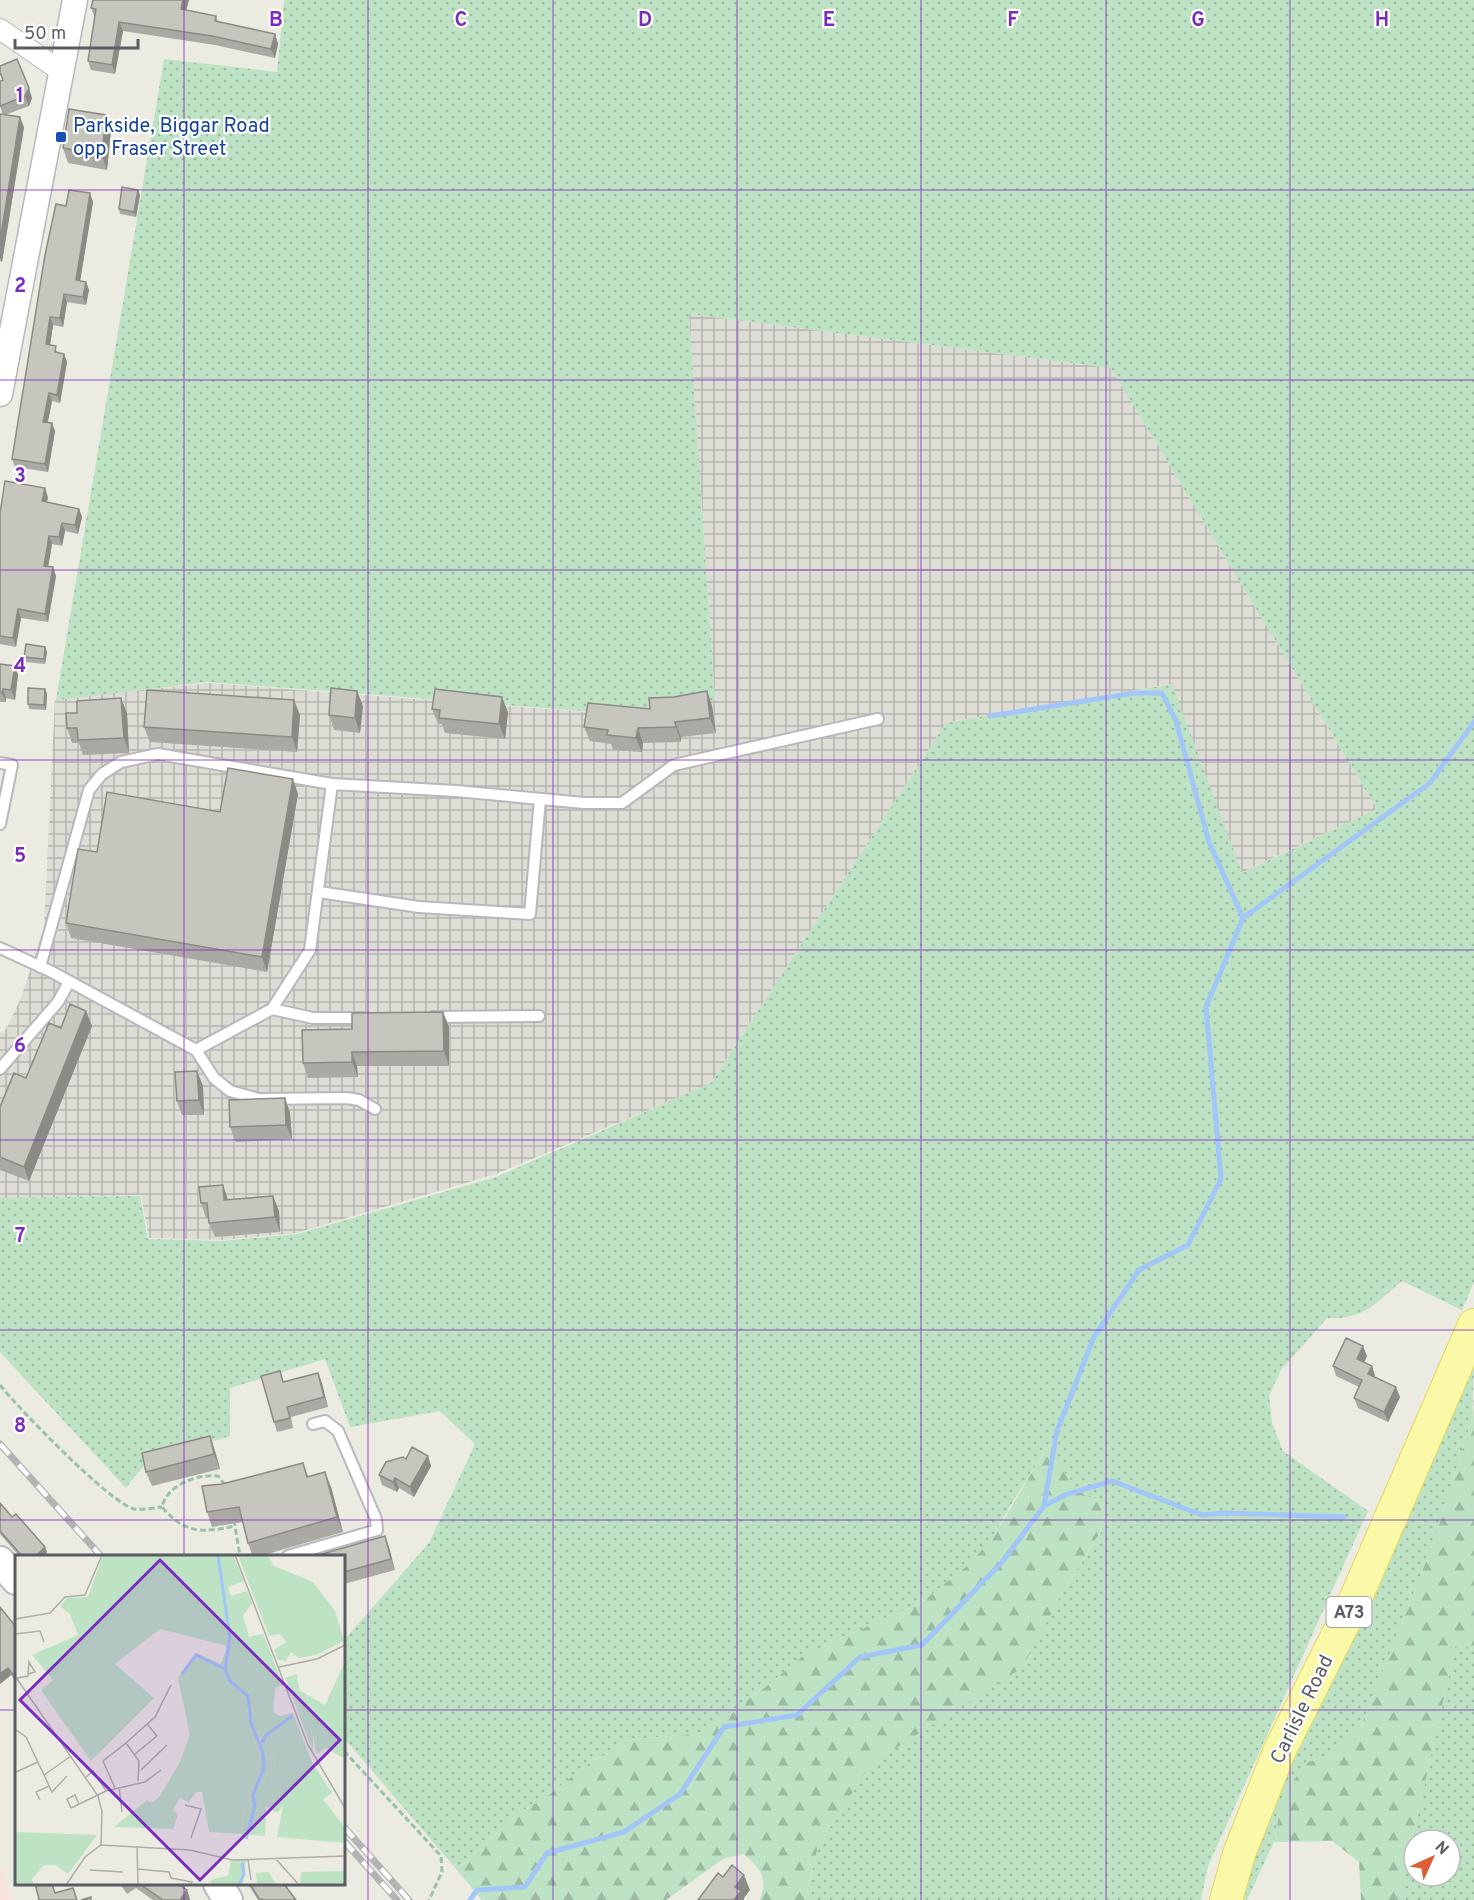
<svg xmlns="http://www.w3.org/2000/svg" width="1474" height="1900" viewBox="0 0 1474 1900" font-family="Overpass,sans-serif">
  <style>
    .industrial { fill: url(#industrial-grid) }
    .medical { fill: #f9e4dd }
    .grass { fill: url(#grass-dots); fill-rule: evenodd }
    .forest { fill: url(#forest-firs) }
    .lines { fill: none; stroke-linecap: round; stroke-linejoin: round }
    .stream { stroke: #a3c6f9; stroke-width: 5 }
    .service-casing { stroke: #b6b8bd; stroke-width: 14 }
    .minor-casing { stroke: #b6b8bd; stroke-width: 22 }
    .tertiary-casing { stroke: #b6b8bd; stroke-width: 27 }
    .secondary-casing { stroke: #b7b9bf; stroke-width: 32 }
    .primary-casing { stroke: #e7d75e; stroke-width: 34 }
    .path { stroke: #98c2ab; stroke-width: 3; stroke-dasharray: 6 3; stroke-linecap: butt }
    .service { stroke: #fff; stroke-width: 10 }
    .minor { stroke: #fff; stroke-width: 20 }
    .tertiary { stroke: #fff; stroke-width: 24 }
    .secondary { stroke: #fff; stroke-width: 28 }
    .primary { stroke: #f9f9a8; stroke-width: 32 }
    .rail-casing { stroke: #b2b3b3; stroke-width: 7 }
    .rail { stroke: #fff; stroke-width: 4.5; stroke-dasharray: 14; stroke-linecap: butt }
    .wall { fill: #aaa9a3 }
    .shaded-wall { fill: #8b8a85 }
    .building { fill: #c6c5be; stroke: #8b8a85; stroke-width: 1.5 }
    .grid { fill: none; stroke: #7b2cbf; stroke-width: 1.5; stroke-opacity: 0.55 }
    .transit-dot { fill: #1a4fb4; stroke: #fff; stroke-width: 2 }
    .labels { text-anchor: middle; stroke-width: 4.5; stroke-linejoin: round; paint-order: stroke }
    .shield { fill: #fff; stroke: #8b8d90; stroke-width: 1.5 }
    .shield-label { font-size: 18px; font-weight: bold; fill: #595c61 }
    .transit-label { font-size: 20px; fill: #164399; stroke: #fff; text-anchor: start }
    .street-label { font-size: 20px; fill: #595c61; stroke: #fff }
    .inset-river { fill: none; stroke: #a3c6f9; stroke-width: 3 }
    .inset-road { fill: none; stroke: #adaeaa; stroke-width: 1.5 }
    .view { fill: #7b2cbf; fill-opacity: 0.15; stroke: #7b2cbf; stroke-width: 3 }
    .inset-edge { fill: none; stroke: #595c61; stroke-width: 3 }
    .grid-label { font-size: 20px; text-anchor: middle; font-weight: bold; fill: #7b2cbf; stroke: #fff; stroke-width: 4.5; stroke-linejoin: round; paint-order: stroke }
  </style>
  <defs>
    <pattern id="industrial-grid" width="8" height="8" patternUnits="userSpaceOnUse" patternTransform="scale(1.5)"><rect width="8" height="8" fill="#dddcd5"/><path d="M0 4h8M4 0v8" fill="none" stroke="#b6b6b0"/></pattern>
    <pattern id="grass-dots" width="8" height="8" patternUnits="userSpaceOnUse" patternTransform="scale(1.5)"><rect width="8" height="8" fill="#bee2c4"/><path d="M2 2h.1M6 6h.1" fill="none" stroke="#9dbaa3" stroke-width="1.8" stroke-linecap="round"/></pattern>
    <pattern id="forest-firs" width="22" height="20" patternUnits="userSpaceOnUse" patternTransform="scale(1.5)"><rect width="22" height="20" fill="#bee2c4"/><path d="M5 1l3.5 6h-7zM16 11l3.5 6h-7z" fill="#9dbaa3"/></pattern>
  </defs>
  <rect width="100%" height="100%" fill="#ebebe1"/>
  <path class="industrial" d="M689 314 1111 368 1377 809 1241 873 1171 684 946 723 710 1084 496 1174 296 1233 223 1240 149 1238 141 1195 0 1199V1032L4 1033 21 998 44 928 55 699 210 683 625 715 715 700Z"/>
  <path class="medical" d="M0 1862 12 1900H0Z"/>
  <path class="grass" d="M284 0H1474V1282L1462 1310 1402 1281C1376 1303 1364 1320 1327 1318L1281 1370 1269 1396 1272 1423 1283 1451 1368 1511 1208 1866 1201 1900H810L807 1892 818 1846 871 1764 913 1735 1064 1590 1101 1532 1106 1506 1080 1492 1046 1449 1012 1503 992 1539 967 1566 922 1602 804 1655 767 1686 699 1734 634 1739 588 1764 545 1798 520 1812 457 1870 344 1738V1640L429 1543 475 1444 440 1411 350 1427 325 1359 230 1388V1436L145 1464 126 1488 0 1352V1198L140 1196 148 1239 222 1241 297 1234 496 1177 711 1083 946 723 1172 684 1242 873 1377 809 1111 368 689 314 715 700 622 714 208 682 56 700 164 59 277 72Z
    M1474 1364 1472 1420 1434 1541 1360 1729 1334 1754 1308 1762 1283 1794 1274 1842 1247 1900H1243L1265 1816Z
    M1456 1643 1474 1649V1900H1405V1872ZM1414 1840H1450V1876H1414Z"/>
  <path class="forest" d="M1474 1401V1649L1456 1644 1405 1872V1900H1361L1359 1862 1332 1841 1274 1842 1283 1794 1308 1762 1334 1754 1360 1729 1434 1541 1472 1420Z
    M1046 1449 1080 1492 1106 1506 1101 1531 1064 1590 1022 1668 871 1764 818 1846 807 1891 810 1900H760C768 1875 761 1871 744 1854L723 1859 666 1900H482L457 1870 520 1812 545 1798 588 1764 634 1739 699 1734 767 1686 804 1655 922 1602 967 1566 992 1539Z"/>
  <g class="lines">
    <path class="stream" d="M990 716 1134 693H1162L1176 721 1209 842 1243 918
      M1044 1506 1065 1495 1112 1481 1202 1515 1223 1513 1344 1517
      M470 1900 477 1890 525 1887 547 1853 624 1832 680 1794 724 1727 797 1715 860 1657 922 1645 1002 1562 1044 1506 1057 1431 1094 1337 1139 1270 1188 1245 1221 1179 1206 1007 1243 918 1430 783 1474 722"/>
    <g class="service-casing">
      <path id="service" d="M0 763 12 765 0 824
        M332 784 456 791 584 803H622L674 765 878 719
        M319 892 419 907 530 914 540 799
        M0 948 50 971 196 1050 214 1078 230 1091 259 1099 347 1098 359 1100 375 1109
        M40 967 89 790 102 774 121 762 158 754 332 784 310 950 272 1009 196 1050
        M272 1009 313 1018H367
        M433 1017 539 1016
        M0 1069 58 1002 69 982
        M288 1556 377 1530 376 1519 338 1431 325 1421 313 1424"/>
    </g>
    <g class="minor-casing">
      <path id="minor" d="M0 29 62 72"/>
    </g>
    <g class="tertiary-casing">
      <path id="tertiary" d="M0 394 75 0"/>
    </g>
    <g class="secondary-casing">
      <path id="secondary" d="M0 1561 16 1580
        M218 1884 228 1900"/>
    </g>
    <g class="primary-casing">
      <path id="primary" d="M1226 1900 1239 1854 1279 1752 1355 1600 1474 1325"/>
    </g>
    <path class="path" d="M0 1385C18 1408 110 1503 134 1509 142 1510 153 1508 162 1507
      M225 1485 218 1476C196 1474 167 1485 162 1507 185 1534 202 1533 235 1526
      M234 1520 240 1556
      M344 1751 441 1856 442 1872 429 1900"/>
    <use href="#service" class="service"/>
    <use href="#minor" class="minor"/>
    <use href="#tertiary" class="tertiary"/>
    <use href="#secondary" class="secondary"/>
    <use href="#primary" class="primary"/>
    <g class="rail-casing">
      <path id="rail" d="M0 1444 101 1556
        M344 1827 409 1900
        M344 1841 397 1900"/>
    </g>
    <use href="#rail" class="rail"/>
  </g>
  <path class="wall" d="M93 0H189L186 10 216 16 218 22 275 34 278 44 275 58 215 45 123 31 115 74 91 70 88 61 95 18 91 8Z
    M0 73 32 98 29 106 5 115 24 127 2 262 0 261V114L3 115 0 106V81L3 80Z
    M106 115 111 130 107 170 68 163 63 148Z
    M90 193 93 202 80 281 86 282 89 290 86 305 67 302 63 327 53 325 50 345 59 353 64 354 67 362 60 403 52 401 48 422 52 423 55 431 48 472 15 467 12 459 66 206Z
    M140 195 136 217 120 214 119 209Z
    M48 497 47 502 79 509 82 517 78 534 65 531 62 546 52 544 48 566 56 576 48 622 21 618 16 647 0 644V513Z
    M45 647 47 652 45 664 26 662 24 657Z
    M0 664 15 666 18 675 15 700 6 698V702H0Z
    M45 689 47 694 46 710 29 709 28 704Z
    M707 691 712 706 716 733 681 737V742L643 743 642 752 613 750 611 744 590 741 584 727 650 709 674 697Z
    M363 706 360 733 334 730 329 715Z
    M432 709 508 712 505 739 445 733 442 724H438Z
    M127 713 129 753 83 755 79 743H72L67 728Z
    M300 715 297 752 150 742 144 727Z
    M298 794 267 972 71 938 66 923 97 852 220 812Z
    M86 1011 92 1026 29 1181 0 1170V1107L26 1078 61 1028Z
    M443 1012 449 1027V1066H357L358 1077 308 1078 303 1063 352 1029Z
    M203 1086 204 1115H182L177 1101Z
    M285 1098 290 1113 292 1139 236 1142 230 1127Z
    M223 1185 228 1200 279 1211 280 1232 215 1237 209 1223V1218H206L201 1203Z
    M1367 1356 1364 1362 1372 1366 1375 1376 1374 1377 1400 1397 1388 1422 1358 1408 1354 1398 1359 1387 1336 1376 1333 1366Z
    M318 1373 328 1407 291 1417 293 1428 277 1432 274 1422 284 1382Z
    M210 1436 215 1451 220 1469 152 1486 146 1472Z
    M428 1456 431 1466 414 1497 399 1488 397 1492 382 1485 379 1475Z
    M303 1463 308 1476 331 1487 343 1532 257 1557H253L248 1543 243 1522 212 1527 207 1512 222 1484Z
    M0 1503 12 1517 45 1547 47 1552 43 1557H20L0 1534Z
    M385 1536 395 1570 344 1584V1557Z
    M16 1627V1682L11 1675 0 1684Z
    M120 1884H178L187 1890 190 1900H153L136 1888 127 1894Z
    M248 1884H289L286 1886 296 1900H258Z"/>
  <path class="shaded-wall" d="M183 0H189L184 18 181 9Z
    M119 22 123 31 115 74 112 65Z
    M275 34 278 44 275 58 271 49Z
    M29 88 32 98 29 106 25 96Z
    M106 115 111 130 107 170 102 155Z
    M20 117 24 127 2 262 0 257V241Z
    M138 190 140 195 136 217 134 212Z
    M90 193 93 202 79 288 76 280Z
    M86 282 89 290 86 305 83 297Z
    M64 294 67 302 63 327 60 318Z
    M50 317 53 325 49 352 46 344Z
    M64 354 67 362 60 403 57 395Z
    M49 393 52 401 46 430 43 422Z
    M52 423 55 431 48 472 45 464Z
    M45 488 48 497 45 510 42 501Z
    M79 509 82 517 78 534 75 525Z
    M62 523 65 531 62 546 59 537Z
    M49 536 52 544 47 574 44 566Z
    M53 567 56 576 48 622 45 614Z
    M18 609 21 618 16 647 13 638Z
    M45 647 47 652 45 664 44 659Z
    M15 666 18 675 15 700 11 690Z
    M3 689 6 698V702L2 693Z
    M45 689 47 694 46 710 44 705Z
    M357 691 363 706 360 733 355 718Z
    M707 691 712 706 716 733 710 718Z
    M502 697 508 712 505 739 499 724Z
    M121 698 127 713 129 753 124 738Z
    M294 700 300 715 297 752 292 737Z
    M675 722 681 737V742L676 727Z
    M638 728 643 743 642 752 636 738Z
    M293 779 298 794 267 972 262 957Z
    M86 1011 92 1026 29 1181 24 1167Z
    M443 1012 449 1027V1066L444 1051Z
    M352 1052 357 1066 358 1077 352 1062Z
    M197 1071 203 1086 204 1115 199 1100Z
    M285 1098 290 1113 292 1139 286 1125Z
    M223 1185 228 1200H224Z
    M273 1196 279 1211 280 1232 275 1217Z
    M1363 1346 1367 1356 1361 1369 1357 1359Z
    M1372 1366 1375 1376 1371 1384 1368 1374Z
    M318 1373 322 1383 328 1407 324 1397Z
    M1396 1387 1400 1397 1388 1422 1384 1412Z
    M210 1436 215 1451 220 1469 214 1454Z
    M428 1456 431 1466 414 1497 410 1487Z
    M325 1472 331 1487 343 1532 337 1517Z
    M395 1478 399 1488 397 1492 393 1482Z
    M385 1536 389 1547 395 1570 391 1559Z
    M45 1547 47 1552 43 1557H35Z
    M8 1668 11 1675 0 1684V1674Z
    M744 1875 750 1890 744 1898V1900H734L735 1887Z
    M187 1890 190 1900H180Z"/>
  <path class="building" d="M93 0H183L181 9 216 16 215 21 275 34 271 49 212 36 119 22 112 65 88 61 96 9 91 8Z
    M17 59 29 88 25 96 0 106V81L3 80 0 72V66Z
    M69 109 106 115 102 155 63 148Z
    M0 114 20 117 0 241Z
    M122 187 138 190 134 212 119 209Z
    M69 190 90 193 76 280 86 282 83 297 64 294 60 318 50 317 46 344 56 346 55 352 64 354 57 395 49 393 43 422 52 423 45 464 12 459 45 255 56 204 66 206Z
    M5 481 45 488 42 501 79 509 75 525 62 523 59 537 49 536 44 566 53 567 45 614 18 609 13 638 0 636V513Z
    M26 644 45 647 44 659 24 657Z
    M0 664 15 666 11 690 3 689 2 693H0Z
    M28 688 45 689 44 705 28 704Z
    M331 688 357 691 355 718 329 715Z
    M435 689 502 697 499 724 439 718 440 710 432 709Z
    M147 690 294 700 292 737 144 727Z
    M707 691 710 718 675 722 676 727 638 728 636 738 607 735 608 730 584 727 588 703 650 709 649 698 674 697Z
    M121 698 124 738 78 740 77 728H67L66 713H77V701Z
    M228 768 293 779 262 957 66 923 78 849 97 852 107 792 220 812Z
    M70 1004 86 1011 24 1167 0 1157V1107L14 1073 26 1078 49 1023 61 1028Z
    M443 1012 444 1051 352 1052V1062L303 1063 302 1030 352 1029V1013Z
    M197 1071 199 1100 177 1101 175 1072Z
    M285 1098 286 1125 230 1127 229 1100Z
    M223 1185 224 1200 273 1196 275 1217 209 1223 207 1203H201L199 1187Z
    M1346 1338 1363 1346 1357 1359 1372 1366 1368 1374 1396 1387 1384 1412 1354 1398 1362 1380 1333 1366Z
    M280 1371 283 1382 318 1373 324 1397 287 1407 290 1418 274 1422 261 1376Z
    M210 1436 214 1454 146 1472 142 1453Z
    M412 1447 428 1456 410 1487 395 1478 393 1482 379 1475 386 1462 403 1457 406 1459Z
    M303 1463 307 1477 325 1472 337 1517 248 1543 239 1507 207 1512 202 1486 222 1484Z
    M0 1503 12 1517 16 1514 45 1547 35 1557H23L0 1531Z
    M385 1536 391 1559 344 1572V1557H312Z
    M0 1607 16 1627V1678L8 1668 0 1674Z
    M732 1865 744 1875 735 1887 741 1891 734 1900H698L718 1873 723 1877Z
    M35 1884H52L55 1893 73 1888 77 1900H38L39 1899Z
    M140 1884H178L187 1890 180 1900H163Z
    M250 1884H284L296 1900H263L262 1899 260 1900Z
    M91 1897V1900H81Z"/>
  <path class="grid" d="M184 0V1556M368 0V1900M553 0V1900M737 0V1900M921 0V1900M1106 0V1900M1290 0V1900M0 190H1474M0 380H1474M0 570H1474M0 760H1474M0 950H1474M0 1140H1474M0 1330H1474M0 1520H1474M0 1710H16M344 1710H1474M184 1884V1900"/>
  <rect class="transit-dot" x="55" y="131" width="12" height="12" rx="3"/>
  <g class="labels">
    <rect class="shield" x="1326.5" y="1597" width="45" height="30" rx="4.5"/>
    <g class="shield-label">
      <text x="1349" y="1618">A73</text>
    </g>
    <g class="transit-label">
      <text x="73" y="132">Parkside, Biggar Road<tspan x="73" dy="23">opp Fraser Street</tspan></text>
    </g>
    <g class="street-label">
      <text transform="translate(1301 1709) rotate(-64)" y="7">Carlisle Road</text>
    </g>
  </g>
  <g transform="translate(15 1555)">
    <rect width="330" height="330" fill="#ebebe1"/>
    <path d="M88 0H218L229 26 213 32 216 41 232 36 237 48 228 61 234 82 248 79 268 130 260 133 258 157 265 161 278 158 297 207 317 238 308 244 330 273V288L262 282 268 252 258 243 255 230 260 206 255 186 242 183 245 209 228 257 226 279 194 277 187 237H181L174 247 165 243 158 255 163 259 158 274 99 272 132 245 137 248 144 242 164 209 175 180 163 123 181 98 206 109 212 91 145 74 100 109 139 143 76 206 26 135 38 125 17 100 63 80 55 59 45 51 52 43 73 42ZM274 133 298 180V197ZM330 147V198L316 189 299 163ZM0 277 27 278 82 280 53 319 40 310H29L16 325 21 330H0ZM216 306H231L228 330H195L197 324 213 321ZM330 316V330L285 329 286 317ZM254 317 261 330H242L241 318Z" fill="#bee2c4"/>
    <path d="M223 0H252L259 11 298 27 320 56 329 86 301 100 284 103 276 97 271 106 263 105 259 95 271 87 265 79 254 81ZM330 107V147L300 163 316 189 330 198V204L311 193 301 199 298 180 270 123 282 119 284 135 310 150ZM242 183 255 186 260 206 255 230 258 243 268 251 262 258 251 251 250 281 226 279 228 257 245 209Z" fill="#bee2c4"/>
    <path class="inset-river" d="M203 0 215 83 210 114 215 126 233 141 236 168 248 198 249 213 238 240 240 251 231 284M167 119 181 100 210 114M247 188 251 180 277 161M224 330 229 319 227 308"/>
    <path class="inset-road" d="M220 0 293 190 330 253M0 64 35 58 50 42 70 40 87 0M0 79 25 76 29 87M264 112 302 104 330 90M0 121 83 241 87 256 86 290M2 123 13 121 14 107 20 117 13 119M0 174 11 182 37 237 52 221M111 188 140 162 156 130M120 199 142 181 132 169M126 215 152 190M1 217 23 207M29 220 56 201M71 222 78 216 91 236 130 227 146 215M104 232 107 257M100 233 88 206 111 188 124 206 123 226M25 245 21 237 34 231M170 250 186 254 176 283M56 253 91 236M56 253 52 244 60 240 64 249M122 291 123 330M260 303 284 330M233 304 236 325M122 314 154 317 156 323 177 327 176 330M75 315 108 317M51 330 70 302 86 290 175 295 217 305 330 301"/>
    <path class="view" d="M145 5 325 185 185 325 5 145Z"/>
    <rect width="330" height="330" class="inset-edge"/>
  </g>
  <g class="grid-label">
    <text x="276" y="26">B</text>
    <text x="461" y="26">C</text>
    <text x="645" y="26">D</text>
    <text x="829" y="26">E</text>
    <text x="1013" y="26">F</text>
    <text x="1198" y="26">G</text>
    <text x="1382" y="26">H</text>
    <text x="20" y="102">1</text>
    <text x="20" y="292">2</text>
    <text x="20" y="482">3</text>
    <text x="20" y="672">4</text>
    <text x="20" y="862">5</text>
    <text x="20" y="1052">6</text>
    <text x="20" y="1242">7</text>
    <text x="20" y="1432">8</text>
  </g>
  <g transform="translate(1432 1858) rotate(45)"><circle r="28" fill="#ffffff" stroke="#bdbec0" stroke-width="1.5"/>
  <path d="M0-4.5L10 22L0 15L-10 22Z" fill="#dd5d35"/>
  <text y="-9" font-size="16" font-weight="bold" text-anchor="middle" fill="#595c61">N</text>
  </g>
  <path d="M15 39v9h123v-9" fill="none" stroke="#595c61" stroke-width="3"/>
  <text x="24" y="39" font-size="18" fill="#595c61" stroke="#ffffff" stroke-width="4.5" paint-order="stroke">50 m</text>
</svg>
